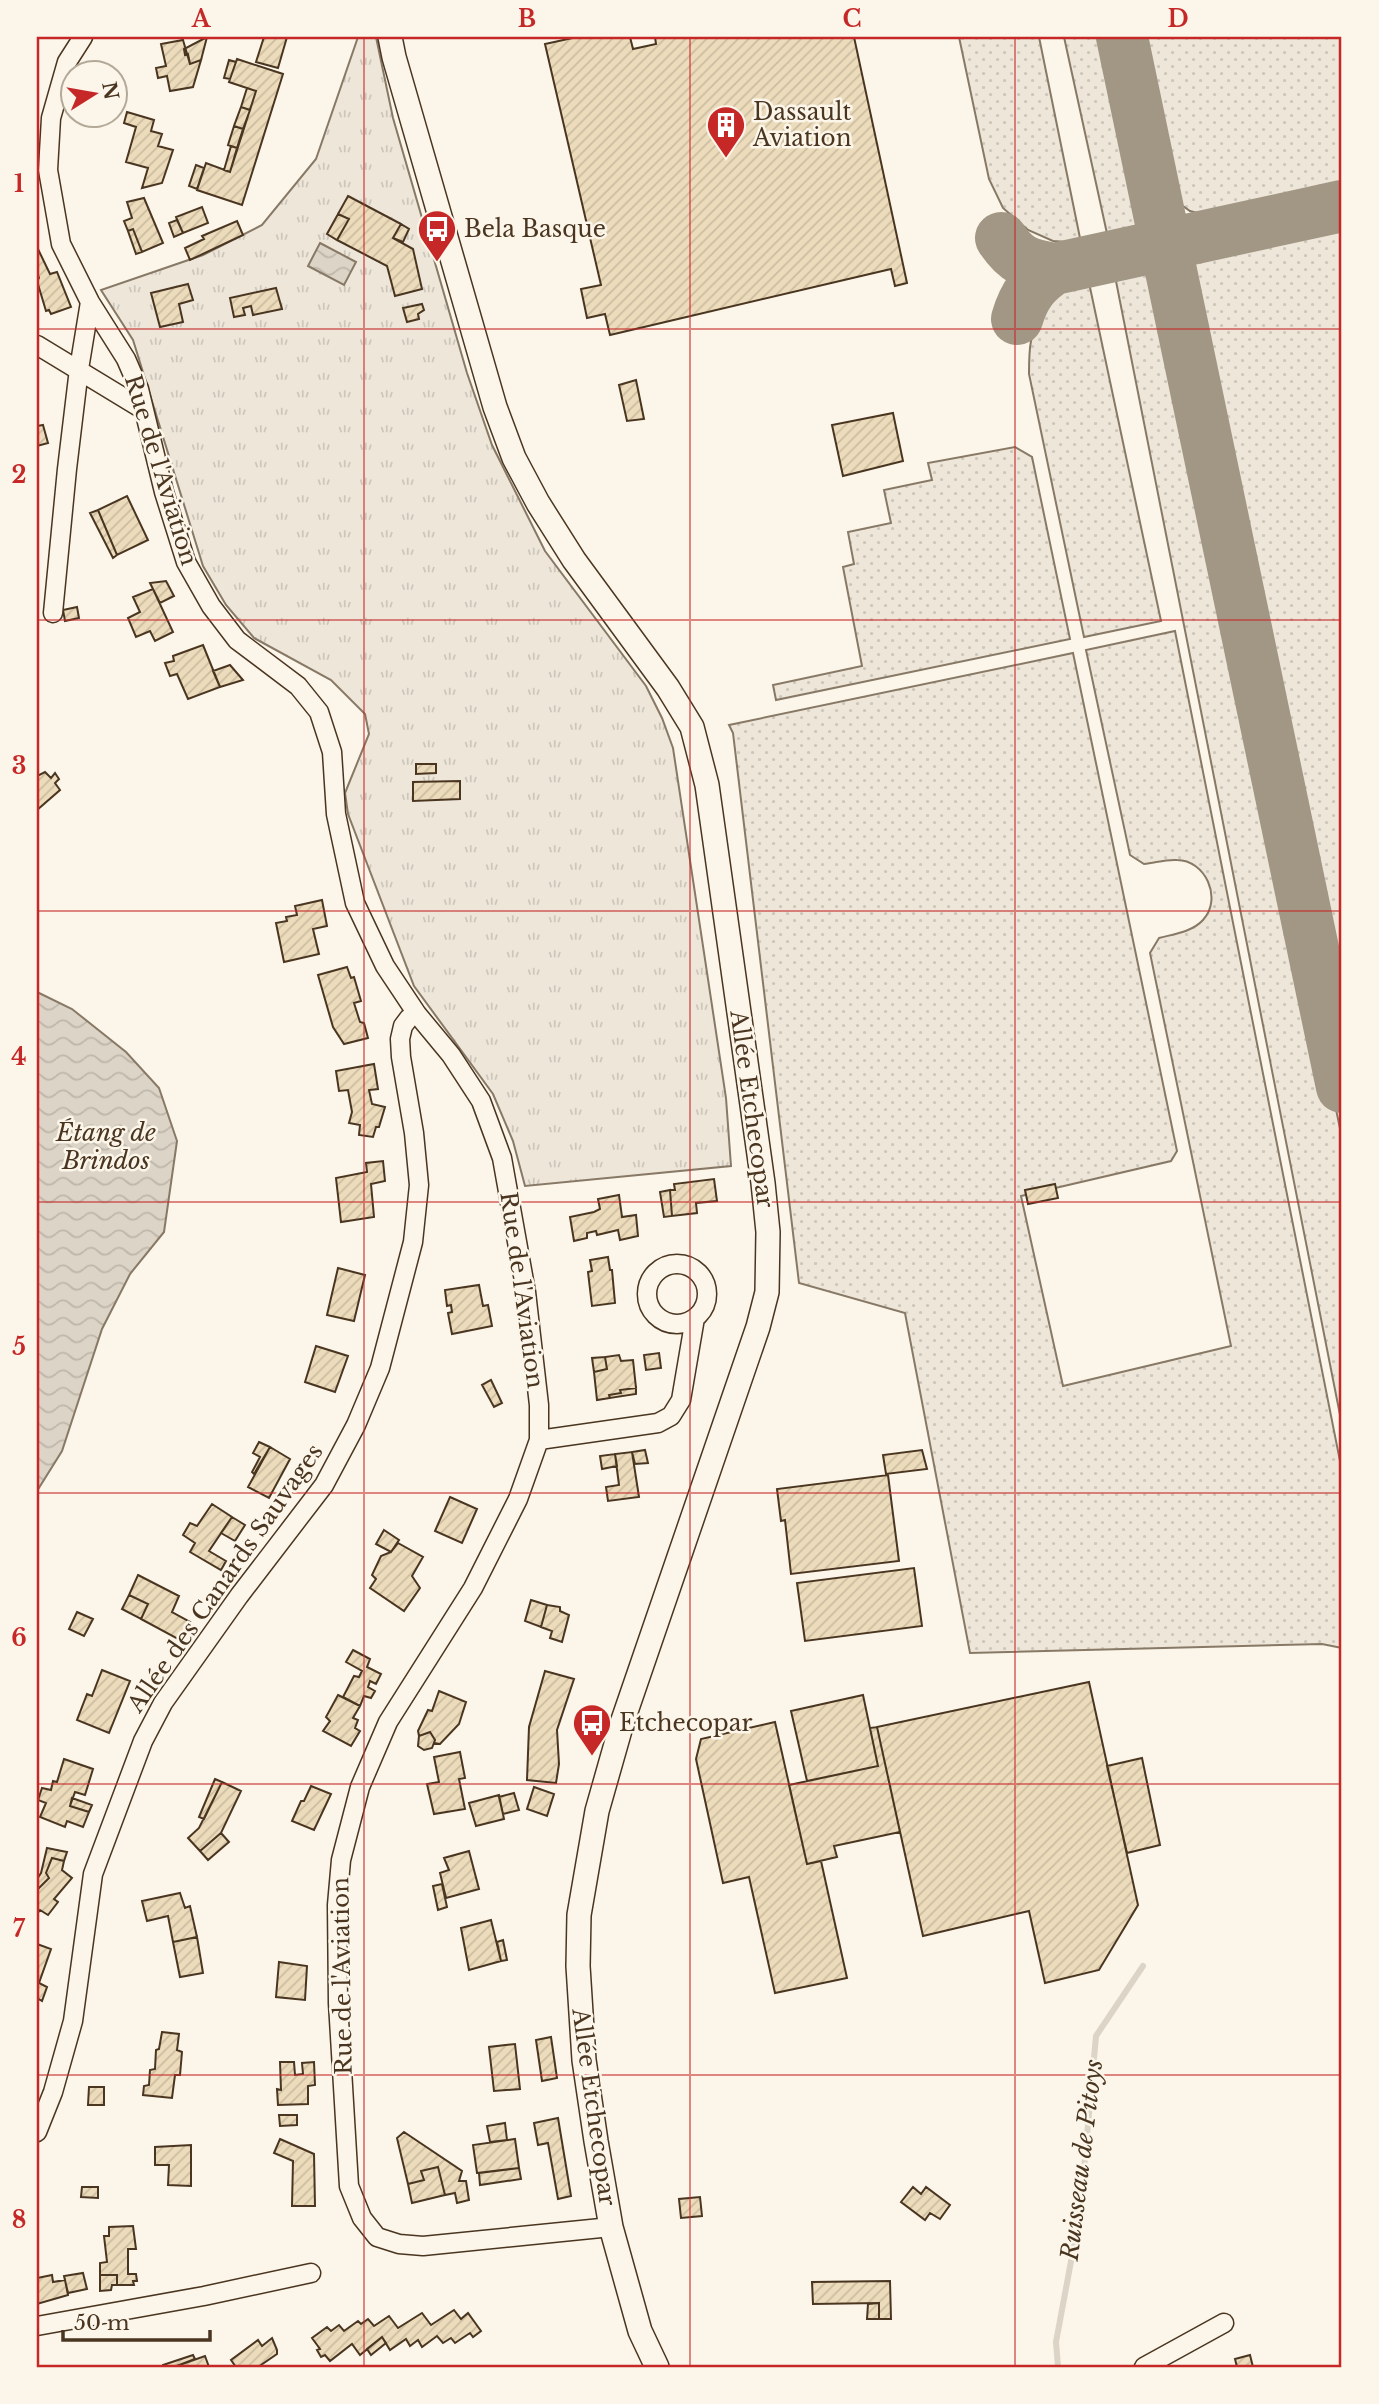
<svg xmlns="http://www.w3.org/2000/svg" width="1379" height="2404" viewBox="0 0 1379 2404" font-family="'Libre Baskerville',serif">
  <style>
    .grass { fill: url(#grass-dots); stroke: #887966; stroke-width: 2 }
    .park { fill: url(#park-tufts); stroke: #887966; stroke-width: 2 }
    .water { fill: url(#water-waves); stroke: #887966; stroke-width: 2 }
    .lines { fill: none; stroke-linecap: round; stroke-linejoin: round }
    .stream { stroke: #dcd4c6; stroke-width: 6 }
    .taxiway { stroke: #a29684; stroke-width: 52 }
    .building { fill: url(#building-hatch); stroke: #4a3520; stroke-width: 2 }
    .minor-casing { stroke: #4a3520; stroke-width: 21 }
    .tertiary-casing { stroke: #4a3520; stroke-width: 26 }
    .minor { stroke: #fbf6e9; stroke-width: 18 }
    .tertiary { stroke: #fbf6e9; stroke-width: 23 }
    .grid { fill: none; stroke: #c62828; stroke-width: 2; stroke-opacity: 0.55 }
    .labels { text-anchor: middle; stroke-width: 5; stroke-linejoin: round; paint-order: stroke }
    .poi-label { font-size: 23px; fill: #4a3520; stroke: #fbf6e9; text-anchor: start }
    .street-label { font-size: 23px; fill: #4a3520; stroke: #fbf6e9 }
    .water-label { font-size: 24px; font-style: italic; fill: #4a3520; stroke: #fbf6e9 }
    .neatline { fill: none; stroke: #c62828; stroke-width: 2.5 }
    .grid-label { font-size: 23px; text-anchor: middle; font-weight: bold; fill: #c62828 }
  </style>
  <defs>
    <pattern id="grass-dots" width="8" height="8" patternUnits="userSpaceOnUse" patternTransform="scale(1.75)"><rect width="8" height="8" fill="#ede6d9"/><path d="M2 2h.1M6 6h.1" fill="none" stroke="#cdc6ba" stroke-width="1.8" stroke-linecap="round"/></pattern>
    <pattern id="park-tufts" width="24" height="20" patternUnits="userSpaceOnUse" patternTransform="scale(1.75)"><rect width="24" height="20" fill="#ede6d9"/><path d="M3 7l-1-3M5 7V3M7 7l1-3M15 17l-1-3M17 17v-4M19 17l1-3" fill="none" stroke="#cdc6ba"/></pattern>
    <pattern id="water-waves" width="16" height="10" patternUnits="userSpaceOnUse" patternTransform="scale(1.75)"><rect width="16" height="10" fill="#dcd4c6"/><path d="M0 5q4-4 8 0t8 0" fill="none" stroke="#beb7aa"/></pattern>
    <pattern id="building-hatch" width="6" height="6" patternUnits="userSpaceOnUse" patternTransform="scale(1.75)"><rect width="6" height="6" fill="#ecdcbc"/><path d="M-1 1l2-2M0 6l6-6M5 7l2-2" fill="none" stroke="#ccbda1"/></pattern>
  </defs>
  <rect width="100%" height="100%" fill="#fbf6e9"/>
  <path class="grass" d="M959 37H1039L1081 243 1053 241 1028 230 1003 208 989 179Z
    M1064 37H1112L1152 229 1108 238Z
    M1133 37H1342V190L1215 218 1190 211 1173 199 1161 179Z
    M1342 222V1034L1185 281V267L1193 258 1205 252Z
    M1159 262 1342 1138V1425L1114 271Z
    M1088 278 1161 621 1084 637 1029 374C1029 364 1029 351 1031 341 1039 312 1060 287 1088 278Z
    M1015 447 1032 457 1070 639 776 700 773 685 862 666 843 567 854 564 848 532 891 523 884 490 932 480 928 463Z
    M1175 631 1342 1471V1648L1322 1644 970 1653 905 1313 799 1283 733 733 729 725 1073 653 1177 1151 1171 1161 1021 1196 1063 1386 1231 1346 1150 953 1159 938C1174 934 1192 932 1203 920 1223 898 1205 860 1177 860 1166 859 1155 863 1144 864L1130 855 1086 650Z"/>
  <path class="park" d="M358 37H376L393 118 467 373 492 445 545 551 646 686 662 718 673 748 726 1098 731 1166 525 1186 513 1141 493 1094 414 986 348 814 345 793 369 734 365 714 331 680 254 638 226 605 203 566 133 340 101 290 203 255 262 225 316 159Z"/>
  <path class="water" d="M320 243 356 262 344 285 308 266Z
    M37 992 72 1009 126 1052 159 1088 177 1141 164 1232 130 1274 102 1329 62 1451 37 1491Z"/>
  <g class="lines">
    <path class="stream" d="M1058 2367 1056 2342 1080 2213 1096 2036 1143 1966"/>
    <path class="taxiway" d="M1122 37 1342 1087
      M1001 238C1016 261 1027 264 1054 269L1342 206
      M1017 319C1024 295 1034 282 1054 269"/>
  </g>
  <path class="building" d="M207 37 201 60 190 64 188 54 185 55 184 49Z
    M264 37H287L278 68 256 62Z
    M577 37H630L633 49 656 44 655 37H854L907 283 895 286 891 269 610 335 605 314 587 318 581 289 601 285 545 44Z
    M183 40 190 64 201 60 193 87 170 91 167 76 158 78 156 68 166 66 161 44Z
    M237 59 283 74 242 205 197 190 206 163 230 172 256 91 229 82Z
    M229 60 236 62 230 79 224 78Z
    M247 88 256 91 250 110 241 107Z
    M241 107 250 110 243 129 234 126Z
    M127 112 154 120 151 131 162 134 158 146 173 150 162 183 142 188 148 168 126 162 136 127 124 123Z
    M234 126 243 129 237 148 228 145Z
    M231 146 237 148 230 172 224 170Z
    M196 165 204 168 197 189 189 186Z
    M348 196 401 224 393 238 413 249 422 289 395 296 387 266 337 240 349 219 338 214Z
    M144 198 163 243 142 252 133 229 128 231 124 221 132 218 127 202Z
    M202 207 208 223 183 233 176 217Z
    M338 214 349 219 337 240 327 234Z
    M177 220 183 233 174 237 169 223Z
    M237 221 243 235 190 260 185 248 204 239 202 236Z
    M401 224 409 229 403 242 393 238Z
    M133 229 142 252 136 254 128 231Z
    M37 247 50 274 57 272 71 307 51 314 49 310 46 311 37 281 39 278 37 273Z
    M188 284 193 300 179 304 183 322 160 327 151 293Z
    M276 288 282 309 253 315 251 306 243 308 245 315 234 317 230 298Z
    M422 304 424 310 418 314 419 319 407 322 403 308Z
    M636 380 644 419 627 421 619 385Z
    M893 413 903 461 843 476 832 425Z
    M43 425 48 443 37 446V426Z
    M127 496 148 540 117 555 98 510Z
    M98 510 117 555 113 558 90 513Z
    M166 581 174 596 160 603 150 583Z
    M153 589 173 632 155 641 150 631 136 637 128 618 140 612 133 597Z
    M77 607 79 618 65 621 63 610Z
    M203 645 220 687 188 699 177 674 170 676 165 663 174 661 173 656Z
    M230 665 243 680 220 687 213 671Z
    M416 764H436V773L416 774Z
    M45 772 51 778 55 773 59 779 55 783 60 790 37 810V776Z
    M460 781V799L413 801V782Z
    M322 900 327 926 313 929 319 954 284 962 276 923 287 921 286 917 297 915 295 906Z
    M347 967 351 978 354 977 361 1001 354 1003 360 1022 364 1023 368 1038 344 1044 333 1027 318 975Z
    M374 1064 378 1089 369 1090 372 1104 385 1107 379 1127H376L373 1137 359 1135 360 1125 349 1123 352 1112 348 1090 339 1091 336 1071Z
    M383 1161 385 1181 371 1184 374 1217 341 1222 336 1178 367 1172 366 1163Z
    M714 1179 717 1201 696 1203 697 1213 672 1216 670 1190H675L674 1184Z
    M1055 1184 1058 1198 1028 1204 1025 1190Z
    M670 1190 672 1216 664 1217 660 1192Z
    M619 1195 622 1217 636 1215 638 1236 620 1240 618 1230 597 1235 596 1231 587 1233V1238L574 1241 570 1217 594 1212 600 1209 598 1199Z
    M608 1257 610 1270H612L615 1303 592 1306 588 1272 592 1271 590 1260Z
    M338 1268 365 1275 354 1321 327 1315Z
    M479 1285 483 1306 488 1305 492 1326 452 1334 448 1313 452 1312 451 1305 447 1306 445 1290Z
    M316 1346 348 1356 335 1392 305 1382Z
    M659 1353 661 1368 646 1370 644 1355Z
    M619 1355 621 1361 633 1360 636 1388 620 1390 621 1393 609 1395 610 1398 597 1400 594 1372 607 1369 605 1357Z
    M605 1357 607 1369 594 1372 592 1358Z
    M491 1380 502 1403 494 1407 482 1385Z
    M636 1388V1394L610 1398 609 1395 621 1393 620 1390Z
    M259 1442 270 1447 254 1474 252 1472 260 1457 253 1453Z
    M270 1447 290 1459 269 1498 248 1487Z
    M645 1450 648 1463 635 1464 632 1452Z
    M922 1450 927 1469 886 1474 883 1455Z
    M632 1452 639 1497 608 1501 606 1487 619 1485 615 1454Z
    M615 1454 617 1466 602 1469 600 1456Z
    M888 1475 899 1561 791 1574 785 1520 781 1521 777 1489Z
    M450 1497 477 1509 462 1543 435 1531Z
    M212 1504 232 1517 209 1551 226 1561 221 1570 190 1552 195 1543 183 1535 190 1523 197 1526Z
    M232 1517 245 1525 235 1541 221 1533Z
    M384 1530 399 1540 391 1552 376 1544Z
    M398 1543 423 1557 412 1576 420 1588 404 1611 370 1588 376 1579 372 1575 381 1556 391 1552Z
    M914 1568 922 1626 805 1641 797 1583Z
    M138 1575 179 1596 172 1612 190 1622 184 1635 181 1634 178 1639 141 1619 148 1604 129 1595Z
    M129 1595 148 1604 141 1619 122 1609Z
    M531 1600 547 1605 541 1627 525 1621Z
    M547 1605 560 1607V1611L569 1615 562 1642 550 1638 552 1631 541 1627Z
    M77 1612 93 1619 84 1636 69 1629Z
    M353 1650 370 1659 367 1667 381 1674 376 1684 370 1681 368 1687 375 1691 371 1698 364 1696 360 1706 343 1697 354 1676 359 1677 362 1671 346 1662Z
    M102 1670 130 1681 109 1733 77 1720 87 1694 92 1696Z
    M545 1671 574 1679 557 1730 559 1764 556 1783 527 1780 529 1727Z
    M1089 1682 1138 1905 1099 1970 1045 1983 1029 1911 923 1936 877 1727Z
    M439 1691 466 1702 459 1724 440 1744 434 1743 435 1740 430 1732 419 1736 418 1731 428 1710 432 1711Z
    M338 1695 360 1706 353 1718 358 1720 355 1728 360 1731 351 1746 323 1731 330 1721 326 1717Z
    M863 1695 878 1766 807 1781 791 1711Z
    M775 1722 807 1864 821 1861 847 1978 775 1993 749 1877 723 1883 696 1759 701 1739Z
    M877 1727 900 1832 834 1846 837 1857 807 1864 789 1785 878 1766 870 1728Z
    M430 1732 435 1740 432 1748 424 1750 418 1746 419 1736Z
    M460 1752 465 1778 459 1779 465 1809 434 1814 427 1784 439 1782 434 1757Z
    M1142 1758 1160 1845 1127 1853 1107 1766Z
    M64 1759 93 1769 85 1795 75 1792 70 1806 89 1812 83 1827 67 1821 65 1827 40 1817 46 1803 38 1800 42 1788 51 1790 53 1781 57 1782Z
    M215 1779 222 1782 204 1819 199 1817Z
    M222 1782 241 1791 221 1833 200 1851 188 1838 199 1828Z
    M311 1786 331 1794 314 1830 292 1821 301 1801H304Z
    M534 1787 554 1794 547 1816 527 1809Z
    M514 1793 519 1810 503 1814 499 1797Z
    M499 1795 504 1819 476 1826 469 1803Z
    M72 1798 92 1805 89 1812 70 1806Z
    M221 1833 229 1842 208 1860 200 1851Z
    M47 1848 67 1852 64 1861 52 1858 46 1873 49 1878 39 1888 37 1887V1879L41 1873Z
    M469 1851 479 1889 446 1898 440 1873 449 1870 444 1858Z
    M52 1858 64 1861 62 1870 72 1878 54 1899 58 1902 48 1915 40 1910 37 1914V1887L39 1888 49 1878 46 1873Z
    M442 1884 447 1907 438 1910 433 1886Z
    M180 1893 185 1908 190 1906 197 1937 173 1942 168 1916 147 1921 142 1901Z
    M491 1920 501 1961 469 1970 461 1928Z
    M197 1937 203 1973 180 1977 173 1942Z
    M503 1940 507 1960 501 1961 497 1942Z
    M37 1944 51 1949 39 1983 47 1987 42 2001 37 1998Z
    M279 1962 307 1966 305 2000 276 1997Z
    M162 2032 179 2034 177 2050 182 2052 180 2075H175L172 2098 143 2095 144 2086 149 2085 150 2070 155 2069 156 2050 159 2049Z
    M551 2037 557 2078 542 2081 536 2040Z
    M515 2044 520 2089 494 2091 489 2047Z
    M280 2062H294L295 2075 303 2074 302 2063 314 2062 315 2085 308 2086V2104L278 2105 277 2089 281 2090Z
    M89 2087H104V2105H88Z
    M279 2115H297V2125L280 2126Z
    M558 2118 571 2196 558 2199 548 2143 538 2145 534 2123Z
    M505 2123 507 2140 490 2142 487 2126Z
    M404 2132 462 2171 459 2181H466L469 2200 457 2203 455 2193 445 2195 438 2167 421 2171 424 2180 408 2184 397 2138Z
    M280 2139 314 2154 315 2206H292L293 2161 274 2153Z
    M515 2139 519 2168 477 2173 473 2145Z
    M191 2145V2186L168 2185 169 2165H155V2147Z
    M438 2167 445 2195 412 2203 408 2184 424 2180 421 2171Z
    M519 2168 521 2179 480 2185 479 2173Z
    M82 2187H98V2198L81 2197Z
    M913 2187 921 2194 926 2187 950 2205 940 2219 930 2213 925 2220 901 2202Z
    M700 2197 702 2216 681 2218 679 2199Z
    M133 2226 136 2249H128V2274H136L137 2281H133L134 2285H117V2275H100V2263L107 2262 104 2236H109V2227Z
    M83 2273 87 2289 68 2293 64 2276Z
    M52 2275 53 2282 65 2280 68 2295 37 2304V2278Z
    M100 2275H117V2285H112L111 2290 100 2291Z
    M890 2281 891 2319H879V2303L813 2304 812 2282Z
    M879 2303V2319H867L868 2304Z
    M454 2310 461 2319 468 2313 481 2331 473 2337 470 2333 455 2343 451 2338 443 2343 437 2336 422 2347 418 2340 410 2346 406 2339 390 2350 382 2337 360 2355 352 2344 330 2361 325 2355 321 2357 317 2350 320 2349 312 2338 327 2327 331 2331 339 2325 344 2331 358 2321 361 2324 368 2319 374 2326 389 2316 398 2328 422 2313 431 2325Z
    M382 2337 386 2343 371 2355 367 2349Z
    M272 2338 277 2350V2354L258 2367H236L231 2360 258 2340 262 2346Z
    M193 2355 195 2359 174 2367H163V2365Z
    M1250 2355 1253 2367H1237L1235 2359Z
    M205 2356 209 2367H167H174Z"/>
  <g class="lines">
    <g class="minor-casing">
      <path id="minor" d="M83 37 67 62 51 118 48 170 61 244 90 302 126 359 139 389 164 492 186 562 211 606 237 640 298 686 319 712 332 752 336 814 355 903 385 966 417 1014 451 1055 481 1101 502 1158 526 1292 539 1405V1440L518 1499 473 1588 388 1722 360 1787 341 1860 337 1905 338 2003 349 2186 362 2218 377 2237 399 2244 423 2246 611 2227
        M37 345 144 410
        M53 613 67 469 79 369 90 302
        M647 1294a30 30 0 1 1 60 0a30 30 0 1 1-60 0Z
        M539 1440 658 1423 671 1416 681 1400 695 1318
        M37 2132 53 2092 73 2021 93 1874 143 1741 163 1703 239 1596 324 1485 356 1425 380 1368 413 1242 419 1185 414 1133 401 1057 400 1039 403 1026 409 1018 417 1014
        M37 2326 204 2296 311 2273
        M1144 2367 1224 2323"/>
    </g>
    <g class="tertiary-casing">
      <path id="tertiary" d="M390 37 394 57 495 407 514 458 538 503 574 560 668 688 692 727 707 785 763 1183 768 1232 767 1292 758 1327 622 1723 597 1811 579 1915 578 1966 584 2060 596 2141 611 2227 640 2331 657 2367"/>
    </g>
    <use href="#minor" class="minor"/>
    <use href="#tertiary" class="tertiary"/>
  </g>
  <path class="grid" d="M364 37V2367M690 37V2367M1015 37V2367M37 329H1342M37 620H1342M37 911H1342M37 1202H1342M37 1493H1342M37 1784H1342M37 2075H1342"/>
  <defs>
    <g id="building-pin" transform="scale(2.0125)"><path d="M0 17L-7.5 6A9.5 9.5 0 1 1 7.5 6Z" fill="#c62828" stroke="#fbf6e9"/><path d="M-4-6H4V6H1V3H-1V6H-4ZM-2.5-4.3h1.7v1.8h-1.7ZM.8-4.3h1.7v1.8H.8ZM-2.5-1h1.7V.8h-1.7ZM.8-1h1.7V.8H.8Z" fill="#fff"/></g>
    <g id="bus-pin" transform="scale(2.0125)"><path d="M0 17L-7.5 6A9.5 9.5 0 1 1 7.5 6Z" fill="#c62828" stroke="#fbf6e9"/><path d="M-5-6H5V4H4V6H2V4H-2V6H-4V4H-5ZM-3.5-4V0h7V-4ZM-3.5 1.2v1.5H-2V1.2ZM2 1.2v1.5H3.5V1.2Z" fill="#fff"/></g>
  </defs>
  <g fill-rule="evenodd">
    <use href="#building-pin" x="726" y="125"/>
    <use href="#bus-pin" x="437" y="229"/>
    <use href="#bus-pin" x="592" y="1723"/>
  </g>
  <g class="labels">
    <g class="poi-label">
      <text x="753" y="120">Dassault<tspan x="753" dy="26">Aviation</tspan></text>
      <text x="464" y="237">Bela Basque</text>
      <text x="619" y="1731">Etchecopar</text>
    </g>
    <g class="street-label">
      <text transform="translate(161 470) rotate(73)" y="8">Rue de l'Aviation</text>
      <text transform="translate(752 1109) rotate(82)" y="8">Allée Etchecopar</text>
      <text transform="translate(522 1290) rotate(82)" y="8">Rue de l'Aviation</text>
      <text transform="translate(225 1578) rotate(-55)" y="8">Allée des Canards Sauvages</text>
      <text transform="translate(342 1976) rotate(-91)" y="8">Rue de l'Aviation</text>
      <text transform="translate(594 2107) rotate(82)" y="8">Allée Etchecopar</text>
    </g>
    <g class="water-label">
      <text x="106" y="1141">Étang de<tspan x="106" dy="28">Brindos</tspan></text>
      <text transform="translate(1082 2160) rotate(-83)" y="8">Ruisseau de Pitoys</text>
    </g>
  </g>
  <rect width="1379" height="2404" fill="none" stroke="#fbf6e9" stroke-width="77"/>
  <g transform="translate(94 94) rotate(79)"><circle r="33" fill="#fbf6e9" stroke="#b4a999" stroke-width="2"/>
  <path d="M0-5L12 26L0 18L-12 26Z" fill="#c62828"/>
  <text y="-10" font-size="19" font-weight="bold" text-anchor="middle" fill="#4a3520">N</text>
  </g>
  <path d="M63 2330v10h147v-10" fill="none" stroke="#4a3520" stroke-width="3.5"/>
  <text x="74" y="2330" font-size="21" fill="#4a3520" stroke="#fbf6e9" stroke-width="5" paint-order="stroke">50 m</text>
  <rect x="38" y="38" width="1302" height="2328" class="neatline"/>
  <g class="grid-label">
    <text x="201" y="27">A</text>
    <text x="527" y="27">B</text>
    <text x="852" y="27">C</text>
    <text x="1178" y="27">D</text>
    <text x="19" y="192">1</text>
    <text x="19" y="483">2</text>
    <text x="19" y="774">3</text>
    <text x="19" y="1065">4</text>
    <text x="19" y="1355">5</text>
    <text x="19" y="1646">6</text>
    <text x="19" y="1937">7</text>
    <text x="19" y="2228">8</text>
  </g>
</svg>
